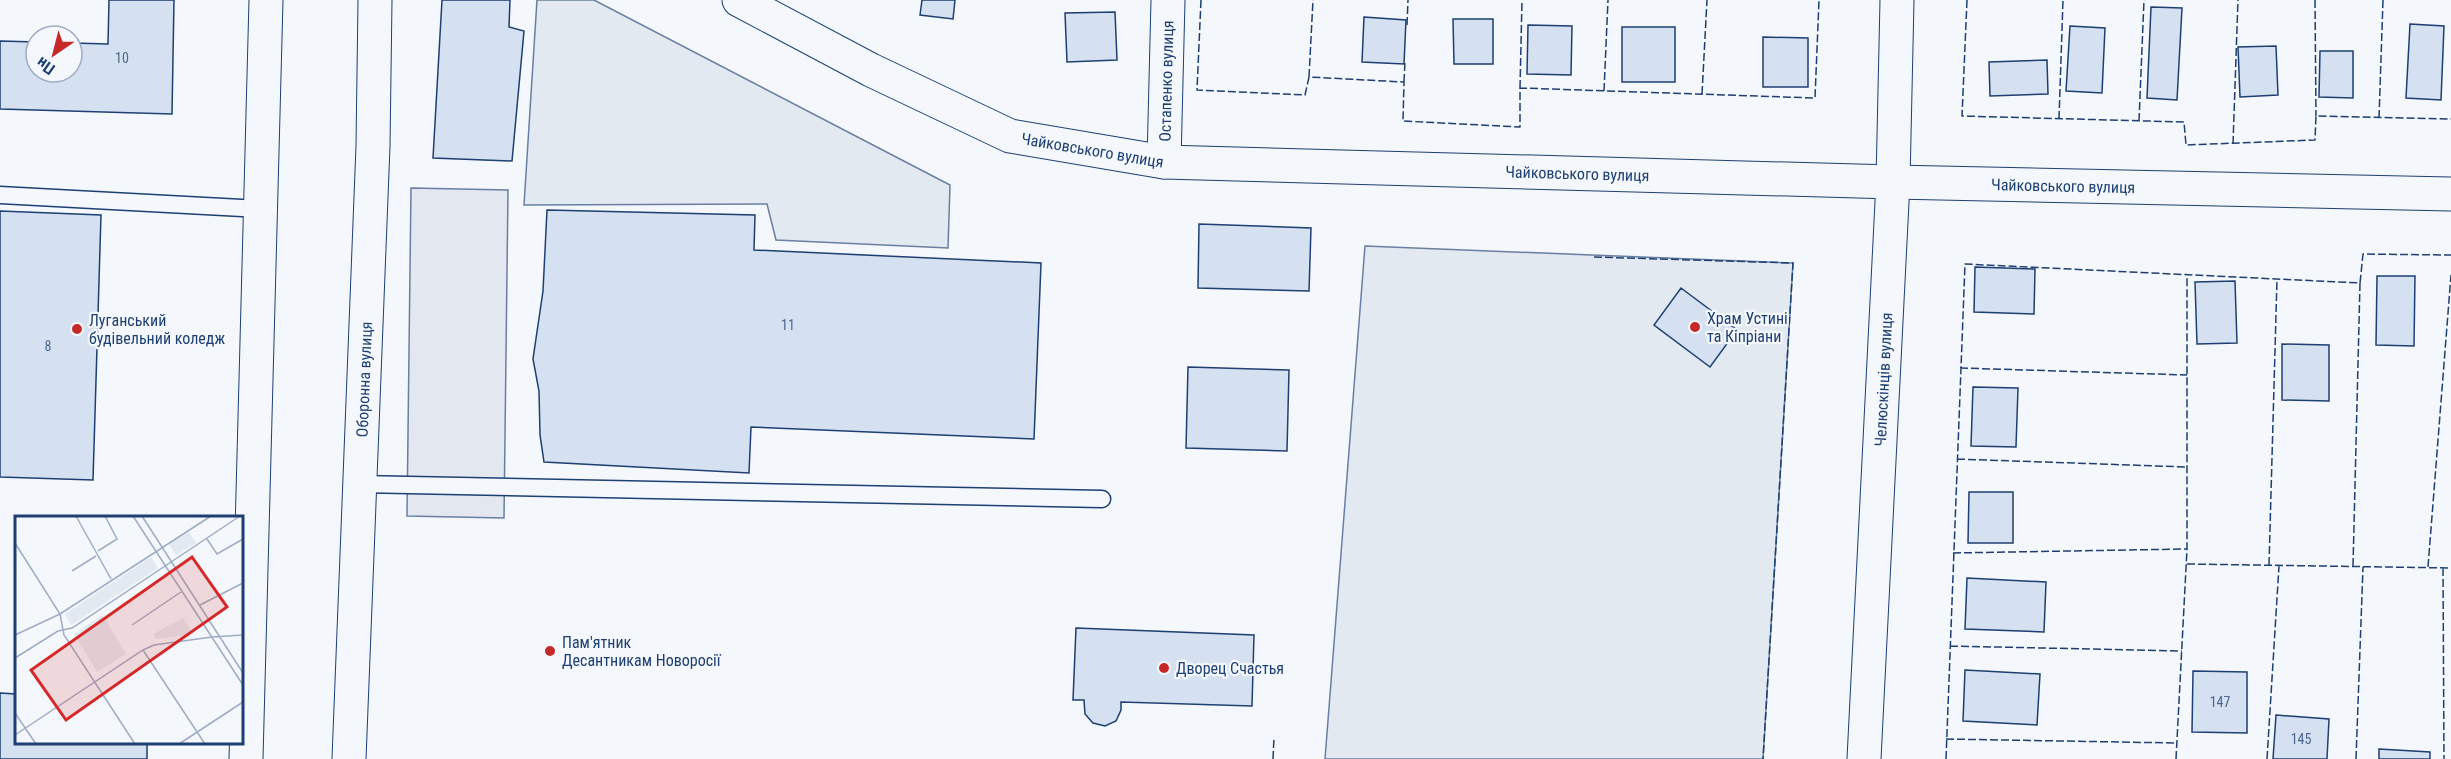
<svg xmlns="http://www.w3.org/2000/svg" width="2451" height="759" viewBox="0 0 2451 759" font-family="'Roboto Condensed',sans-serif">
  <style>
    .green { fill: #e3e9f0; stroke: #687fa3; stroke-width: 1.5 }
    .parking { fill: #e3e8f0; stroke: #687fa3; stroke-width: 1.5 }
    .building { fill: #d5e0f0; stroke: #1d3f73; stroke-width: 1.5 }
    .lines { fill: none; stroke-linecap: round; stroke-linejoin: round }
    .service-casing { stroke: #1d3f73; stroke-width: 19 }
    .minor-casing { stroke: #1d3f73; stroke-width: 35 }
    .tertiary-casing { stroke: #1d3f73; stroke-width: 35 }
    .primary-casing { stroke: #1d3f73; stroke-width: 35 }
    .service { stroke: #f4f7fb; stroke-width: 16 }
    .minor { stroke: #f4f7fb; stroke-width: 33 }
    .tertiary { stroke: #f4f7fb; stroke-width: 33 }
    .primary { stroke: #f4f7fb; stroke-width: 33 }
    .fence { stroke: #1d3f73; stroke-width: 1.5; stroke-dasharray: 8 3; stroke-linecap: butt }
    .poi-dot { fill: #c62828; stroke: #f4f7fb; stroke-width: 2 }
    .labels { text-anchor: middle; stroke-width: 4.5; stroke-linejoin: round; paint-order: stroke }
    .number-label { font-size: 14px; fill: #4b6792 }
    .street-label { font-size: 16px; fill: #1d3f73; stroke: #f4f7fb }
    .poi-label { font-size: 16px; fill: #1d3f73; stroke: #f4f7fb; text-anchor: start }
    .inset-road { fill: none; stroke: #9eadc5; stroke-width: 1.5 }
    .view { fill: #d62828; fill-opacity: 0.15; stroke: #d62828; stroke-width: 3 }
    .inset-edge { fill: none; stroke: #1d3f73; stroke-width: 3 }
  </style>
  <rect width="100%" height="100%" fill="#f4f7fb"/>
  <path class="green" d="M537 0H594L950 185 948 248 776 240 767 204 524 205Z
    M1365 246 1793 263 1763 759H1325Z"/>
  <path class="parking" d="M411 188 508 190 504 518 407 516Z"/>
  <path class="building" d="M109 0H174L172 114 0 109V41L36 42V72H72V43L108 44Z
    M442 0H510L509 27 524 31 512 161 433 158Z
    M922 0H955L953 19 920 15Z
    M2151 7 2182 8 2177 100 2147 98Z
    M1115 12 1117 60 1067 62 1065 13Z
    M1364 17 1406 20 1404 64 1362 62Z
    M1453 19H1493V64H1454Z
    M2410 24 2444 26 2441 100 2406 98Z
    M1528 25 1572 26 1571 75 1527 74Z
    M2070 26 2105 28 2102 93 2066 91Z
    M1622 27H1675V82H1622Z
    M1763 37 1808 38V87H1763Z
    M2276 46 2278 95 2240 97 2238 47Z
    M2320 51H2353V98L2319 97Z
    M2047 60 2048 94 1990 96 1989 62Z
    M547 210 755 215 754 250 1041 263 1034 439 751 427 749 473 544 462 540 435 539 391 533 359 543 291Z
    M0 211 101 215 93 480 0 477Z
    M1199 224 1311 228 1309 291 1198 288Z
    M1975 267 2035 269 2034 314 1974 312Z
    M2377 276H2415L2414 346 2376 345Z
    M2235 281 2237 343 2197 344 2195 282Z
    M1681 288 1737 330 1710 367 1654 325Z
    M2282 344 2329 345V401L2282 400Z
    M1188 367 1289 370 1287 451 1186 448Z
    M1973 387 2018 388 2016 447 1971 446Z
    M1969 492H2013V543H1968Z
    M1967 578 2046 582 2044 632 1965 629Z
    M1076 628 1254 635 1252 706 1121 702V710L1116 721 1105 726 1093 723 1085 714 1084 700H1073Z
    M1965 670 2040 674 2037 725 1963 721Z
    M2193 671 2247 672V733L2192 732Z
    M0 693 16 694V742H147V759H0Z
    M2276 715 2329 719 2327 759H2273Z
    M2379 749 2430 752V759H2379Z"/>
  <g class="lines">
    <g class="service-casing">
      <path id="service" d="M0 195 261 209
        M358 484 1102 499"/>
    </g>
    <g class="minor-casing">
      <g id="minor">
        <path id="s1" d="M739 0 871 70 1010 136 1164 162 1893 182 2451 194"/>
        <path id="s2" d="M1164 162 1168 0"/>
      </g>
    </g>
    <g class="tertiary-casing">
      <g id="tertiary">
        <path id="s3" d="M1864 759 1893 182 1897 0"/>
      </g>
    </g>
    <g class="primary-casing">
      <g id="primary">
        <path d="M246 759 266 0"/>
        <path id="s4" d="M349 759 373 146 375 0"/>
      </g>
    </g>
    <use href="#service" class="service"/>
    <use href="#minor" class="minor"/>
    <use href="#tertiary" class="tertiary"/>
    <use href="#primary" class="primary"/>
    <path class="fence" d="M1201 0 1197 90 1305 95 1309 77 1404 82 1403 121 1520 127V88L1815 98 1819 0
      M1967 0 1962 116 2184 122 2186 145 2315 140 2316 116 2451 119
      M2315 0 2316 116
      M1407 25 1408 0
      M1309 77 1313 0
      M1404 82 1405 61
      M1520 88 1522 0
      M1604 91 1608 0
      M1702 94 1707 0
      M2379 118 2383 0
      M2059 119 2063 0
      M2139 121 2144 0
      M2233 144 2238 0
      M1594 257 1793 263 1763 759
      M1960 368 2187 375
      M1957 459 2187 467
      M1953 553 2187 549
      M2187 564 2451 568
      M2269 565 2277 279
      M2353 566 2360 283
      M2428 567 2451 275
      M2443 568 2444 759
      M1950 646 2182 651
      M1946 739 2177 743
      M1273 759 1274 737
      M1946 759 1965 264 2360 283 2363 254 2451 255
      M2176 759 2187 549V274
      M2267 759 2279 566
      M2356 759 2363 567"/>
  </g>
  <g class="poi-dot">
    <circle cx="1695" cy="327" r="6"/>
    <circle cx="77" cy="329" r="6"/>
    <circle cx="550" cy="651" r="6"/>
    <circle cx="1164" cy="668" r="6"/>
  </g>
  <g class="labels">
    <g class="number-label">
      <text x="122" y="63">10</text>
      <text x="788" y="330">11</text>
      <text x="48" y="351">8</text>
      <text x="2220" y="707">147</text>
      <text x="2301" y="744">145</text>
    </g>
    <g class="street-label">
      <text dy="6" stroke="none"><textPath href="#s2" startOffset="81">Остапенко вулиця</textPath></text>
      <text dy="6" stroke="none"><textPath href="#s1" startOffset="387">Чайковського вулиця</textPath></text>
      <text dy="6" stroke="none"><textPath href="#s1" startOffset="873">Чайковського вулиця</textPath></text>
      <text dy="6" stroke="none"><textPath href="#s1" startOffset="1359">Чайковського вулиця</textPath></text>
      <text dy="6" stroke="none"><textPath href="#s4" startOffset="380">Оборонна вулиця</textPath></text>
      <text dy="6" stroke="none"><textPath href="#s3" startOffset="380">Челюскінців вулиця</textPath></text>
    </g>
    <g class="poi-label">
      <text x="1707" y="324">Храм Устині<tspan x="1707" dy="18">та Кіпріани</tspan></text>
      <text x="89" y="326">Луганський<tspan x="89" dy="18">будівельний коледж</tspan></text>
      <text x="562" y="648">Пам'ятник<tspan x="562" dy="18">Десантникам Новоросії</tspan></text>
      <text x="1176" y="674">Дворец Счастья</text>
    </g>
  </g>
  <g transform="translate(15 516)">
    <rect width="228" height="228" fill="#f4f7fb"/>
    <path d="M174 16 181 27 161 39 154 28ZM136 41 143 52 56 109 50 98ZM88 99 111 138 82 156 59 118ZM168 102 178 118 141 123 138 118Z" fill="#e3e9f0"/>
    <path class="inset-road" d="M61 0 96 63M118 0 228 169M127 0 228 157M192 23 202 38 228 23M0 27 45 98 49 119 120 228M83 35 102 23 90 0M57 55 81 40M185 89 228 67M117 109 166 76M0 119 45 98 196 0M197 121 228 119M128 134 190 228M0 142 43 115 57 112 225 0M0 197 21 228M0 219 128 134 139 129 197 121M164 228 228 186"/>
    <path class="view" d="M177 41 212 91 51 204 16 154Z"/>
    <rect width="228" height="228" class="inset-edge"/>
  </g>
  <g transform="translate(54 54) rotate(215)"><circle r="28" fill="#f4f7fb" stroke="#9eadc5" stroke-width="1.5"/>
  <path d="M0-4.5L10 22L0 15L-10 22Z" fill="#c62828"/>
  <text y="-9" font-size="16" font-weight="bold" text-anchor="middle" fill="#1d3f73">Пн</text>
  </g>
</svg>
